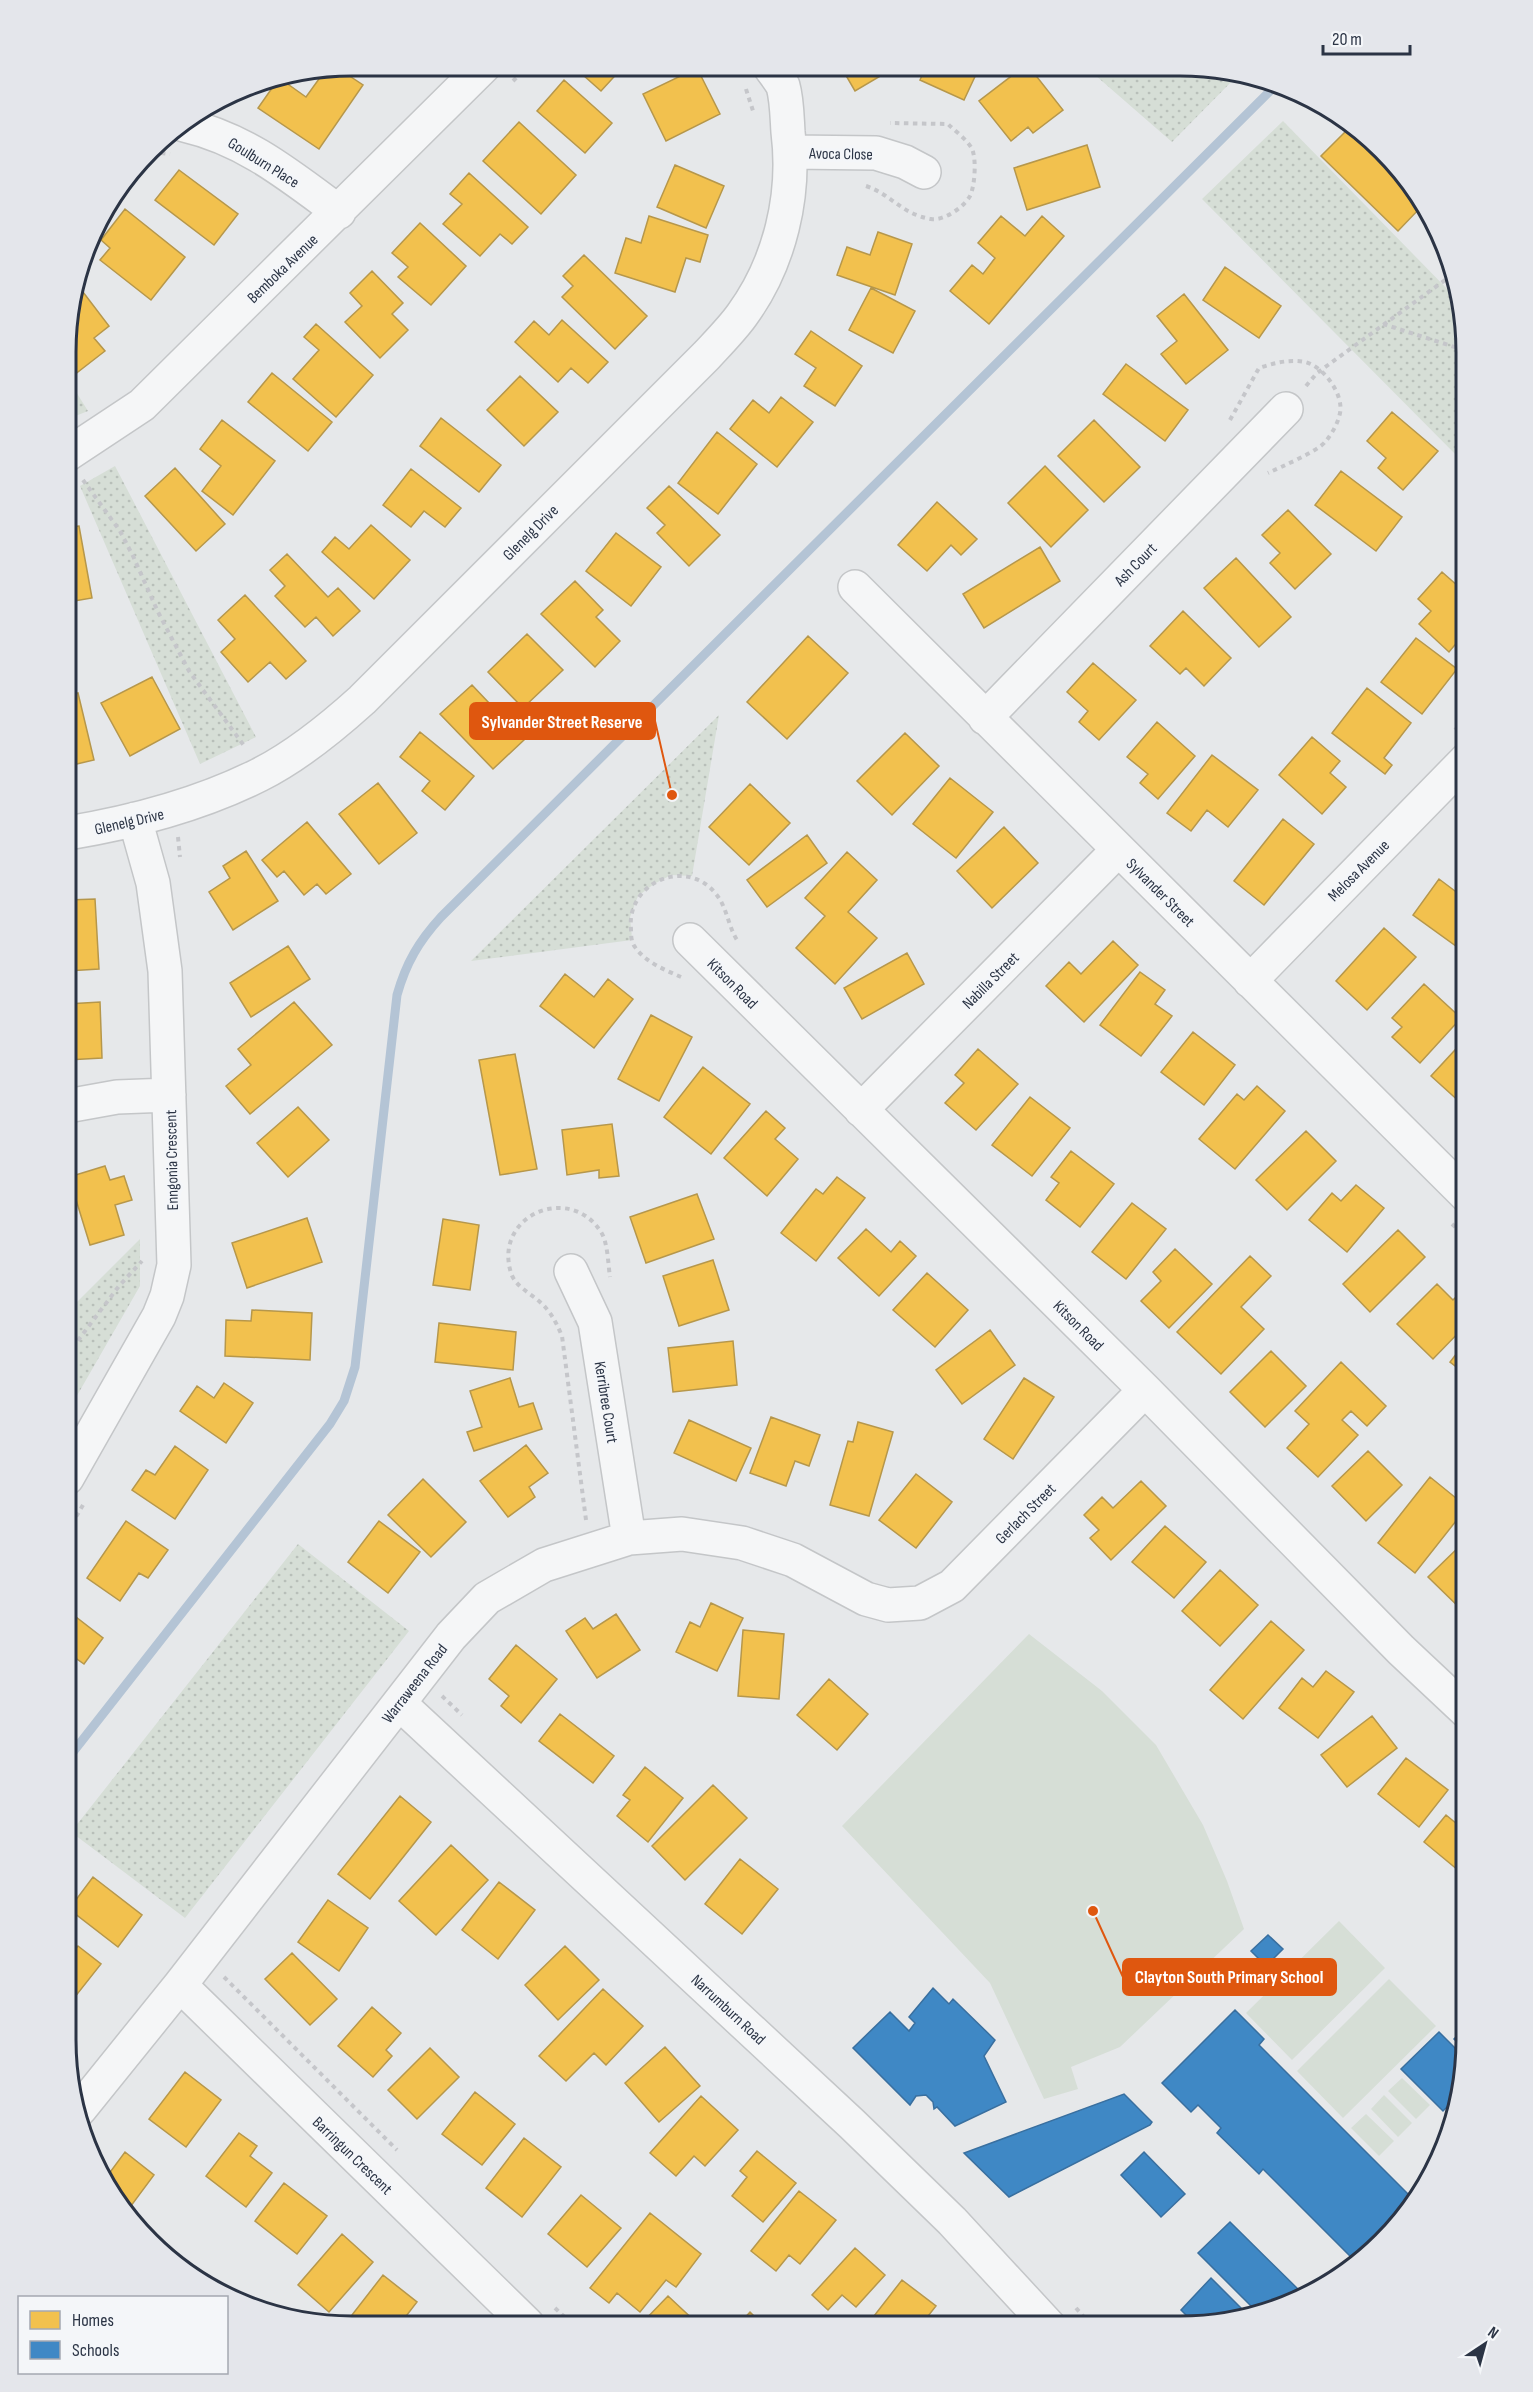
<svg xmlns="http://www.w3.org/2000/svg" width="1533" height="2392" viewBox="0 0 1533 2392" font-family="'Sofia Sans Condensed',sans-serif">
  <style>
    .grass { fill: #d6ded6 }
    .park { fill: url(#park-dots) }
    .homes { fill: #f2c14e; stroke: #b6974b; stroke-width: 1.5 }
    .schools { fill: #3f88c5; stroke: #396f9f; stroke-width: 1.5 }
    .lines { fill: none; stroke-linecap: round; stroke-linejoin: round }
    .stream { stroke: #b4c4d5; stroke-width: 9 }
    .minor-casing { stroke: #c4c6c8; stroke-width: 36 }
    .path { stroke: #c5c6ca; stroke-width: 4; stroke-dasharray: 4.5 4.5; stroke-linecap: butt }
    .minor { stroke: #f5f6f7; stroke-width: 33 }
    .labels { text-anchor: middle; stroke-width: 6; stroke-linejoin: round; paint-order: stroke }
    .street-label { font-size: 16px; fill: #2b3445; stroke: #f4f6f9 }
    .rim { fill: none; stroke: #2b3445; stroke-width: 3 }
    .leader { fill: none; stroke: #df570f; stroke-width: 2 }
    .callout-dot { fill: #df570f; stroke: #f4f6f9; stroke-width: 2 }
    .callout { fill: #df570f; stroke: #df570f; stroke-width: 2 }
    .callout-label { font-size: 18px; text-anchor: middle; font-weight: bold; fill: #fff }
  </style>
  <defs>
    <pattern id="park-dots" width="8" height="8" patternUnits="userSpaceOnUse" patternTransform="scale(1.5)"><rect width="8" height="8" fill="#d6ded6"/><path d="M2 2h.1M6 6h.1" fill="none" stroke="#b8bfb9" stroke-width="1.8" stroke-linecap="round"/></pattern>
  </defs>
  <rect width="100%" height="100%" fill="#e6e8ea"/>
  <path class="grass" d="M1029 1634 1102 1691 1156 1745 1203 1825 1227 1881 1244 1929 1120 2047 1071 2067 1078 2089 1044 2099 990 1983 842 1826Z
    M1339 1921 1385 1968 1292 2060 1246 2013Z
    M1389 1979 1436 2026 1343 2118 1297 2071Z
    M1402 2078 1430 2105 1416 2119 1388 2091Z
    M1384 2095 1412 2123 1398 2137 1371 2109Z
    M1366 2114 1394 2141 1379 2156 1351 2128Z"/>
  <path class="park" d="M1087 68 1218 69 1239 74 1172 142Z
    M1283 121 1456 298 1467 353V466L1202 199Z
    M68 379 88 411 68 419Z
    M115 466 256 737 200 764 80 486Z
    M719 715 692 876 671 875 654 884 638 896 630 917 632 940 471 961Z
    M140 1239V1286L67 1413V1312Z
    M298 1544 409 1631 185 1918 71 1832Z"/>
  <path class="homes" d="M574 67H623L601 91Z
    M841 67 894 68 855 91Z
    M697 68 720 114 666 141 643 94Z
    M925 68H979L964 100 920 80Z
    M1022 68H1030L1063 110 1033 133 1028 127 1011 141 979 101Z
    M339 69 363 85 319 149 258 108 277 81 282 80 306 97 324 72Z
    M564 80 612 123 585 153 537 111Z
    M519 122 576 175 541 214 483 161Z
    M1353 124 1408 178 1423 205 1398 231 1321 156Z
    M1087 145 1100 187 1027 210 1014 168Z
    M675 165 724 186 706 228 657 207Z
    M179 170 238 214 214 245 155 200Z
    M469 173 528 227 512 244 500 234 480 256 443 224 462 204 450 194Z
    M125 209 185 257 151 300 100 260 110 248 101 240Z
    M649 216 708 235 700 262 686 258 675 292 615 273 626 238 641 243Z
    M1001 216 1025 236 1042 216 1064 236 989 324 950 291 972 265 983 274 995 258 978 243Z
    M420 223 466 266 431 305 398 277 408 267 392 253Z
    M878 232 912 244 895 295 837 275 847 247 870 255Z
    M584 255 647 316 615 349 562 297 573 286 563 276Z
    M1225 267 1281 306 1259 338 1203 300Z
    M372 271 403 303 392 314 408 330 380 358 345 322 362 306 350 293Z
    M871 288 915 311 893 353 849 330Z
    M83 292 109 326 94 338 105 351 74 375 68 369V315L73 300Z
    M1184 294 1228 350 1186 384 1161 354 1177 341 1157 316Z
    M562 320 608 362 588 383 571 368 558 382 515 342 534 321 549 335Z
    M316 324 373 375 336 417 293 379 319 350 304 337Z
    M811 331 862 366 835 406 804 386 816 368 795 354Z
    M1126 364 1188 410 1165 441 1103 394Z
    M272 373 332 422 308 451 248 402Z
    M520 376 558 412 524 446 487 410Z
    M781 397 813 422 777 467 730 429 753 400 769 413Z
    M1392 412 1438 451 1403 490 1378 468 1386 458 1367 441Z
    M441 418 501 465 479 492 420 446Z
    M222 420 275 461 233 515 202 491 221 466 200 449Z
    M1094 420 1140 467 1104 502 1058 456Z
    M717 432 757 464 718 514 678 483Z
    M1045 466 1088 510 1051 547 1008 503Z
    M175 468 225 524 196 551 145 496Z
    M411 469 461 508 445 527 424 511 411 527 383 505Z
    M1341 471 1402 517 1376 551 1315 505Z
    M669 486 720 535 689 566 657 533 665 525 647 508Z
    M937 502 977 539 961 555 951 545 927 571 898 545Z
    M1288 510 1331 554 1295 589 1270 563 1280 553 1262 535Z
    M371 525 410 560 374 599 322 552 335 537 349 549Z
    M79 526 92 598 68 602V527Z
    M616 533 661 567 631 606 586 571Z
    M1040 547 1060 581 984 628 963 594Z
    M1467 552V575L1456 564Z
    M287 554 328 597 338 588 360 611 333 636 316 617 305 627 275 596 285 586 270 570Z
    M1236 558 1291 617 1259 647 1204 588Z
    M1442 572 1467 594V647L1459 640 1449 652 1419 624 1431 611 1418 599Z
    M575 581 603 610 596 617 620 641 595 667 541 614Z
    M245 595 306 661 286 679 270 662 248 682 221 652 235 639 218 620Z
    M1183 611 1231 658 1204 686 1186 668 1180 674 1150 646Z
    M527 634 563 670 523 708 488 672Z
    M808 636 848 673 787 739 747 702Z
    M1416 638 1457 669 1422 714 1381 682Z
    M1093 663 1136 700 1099 740 1079 722 1088 711 1067 692Z
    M152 677 180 729 130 756 101 703Z
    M472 685 524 740 493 769 440 714Z
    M1367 688 1411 723 1384 758 1392 765 1385 774 1332 733Z
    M78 693 94 760 68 766V695Z
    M1157 722 1195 756 1158 799 1140 783 1148 774 1127 757Z
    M420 732 474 776 445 810 422 791 430 781 400 757Z
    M905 733 939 766 892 815 857 781Z
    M1312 737 1340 761 1330 773 1346 787 1322 814 1279 775Z
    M1212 755 1258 790 1228 827 1207 810 1191 831 1167 813Z
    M950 778 993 812 956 858 913 824Z
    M378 783 417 833 379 864 339 814Z
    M750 784 790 823 749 865 709 827Z
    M1283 819 1314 844 1264 905 1234 881Z
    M307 822 351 874 326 894 317 884 304 895 284 871 277 877 262 860Z
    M1004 827 1038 863 992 908 957 871Z
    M807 835 827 863 767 907 747 880Z
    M246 851 278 901 233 930 209 892 230 878 223 866Z
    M847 852 877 880 848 912 877 938 835 984 796 948 825 916 805 898Z
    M1439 879 1467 900V954L1413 915Z
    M95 899 99 969 67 971 68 900Z
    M1384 928 1416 957 1367 1010 1336 981Z
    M1113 941 1138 965 1084 1022 1046 986 1069 962 1081 974Z
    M288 946 310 979 251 1017 230 983Z
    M907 953 924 984 862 1019 844 988Z
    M1140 972 1165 990 1155 1004 1172 1016 1141 1056 1100 1025Z
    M565 974 594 997 608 979 633 999 594 1048 540 1006Z
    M1424 984 1461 1018 1420 1063 1392 1037 1402 1027 1392 1018Z
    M100 1002 102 1058 67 1060V1004Z
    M294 1002 332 1045 250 1114 226 1086 251 1065 238 1049Z
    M651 1015 692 1037 659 1101 618 1079Z
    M1193 1032 1235 1065 1204 1105 1161 1072Z
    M1467 1037V1099L1462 1104 1431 1076Z
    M978 1049 1018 1084 976 1130 945 1103 964 1083 955 1075Z
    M515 1054 537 1169 500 1175 479 1060Z
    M703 1067 750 1104 711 1154 664 1117Z
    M1257 1086 1285 1111 1235 1169 1199 1139 1237 1094 1244 1100Z
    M1030 1097 1070 1128 1032 1176 992 1145Z
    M298 1107 329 1140 288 1177 257 1143Z
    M766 1111 785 1128 775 1139 798 1159 767 1196 724 1158Z
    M612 1124 619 1176 599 1178V1170L567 1175 562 1130Z
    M1306 1131 1336 1161 1287 1210 1256 1180Z
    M1071 1151 1114 1184 1080 1227 1046 1200 1059 1183 1051 1177Z
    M105 1166 110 1180 124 1176 132 1200 115 1205 124 1235 90 1245 69 1177Z
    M837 1177 865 1198 816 1261 781 1233 816 1189 823 1194Z
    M1356 1185 1384 1208 1347 1252 1309 1220 1332 1193 1341 1201Z
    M697 1194 714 1239 646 1263 630 1217Z
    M1132 1203 1166 1229 1126 1279 1092 1252Z
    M307 1218 322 1262 247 1288 232 1243Z
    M443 1219 479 1225 470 1290 433 1285Z
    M866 1229 891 1252 900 1241 916 1256 879 1296 838 1258Z
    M1398 1230 1425 1257 1370 1312 1343 1284Z
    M1175 1249 1212 1284 1169 1328 1141 1301 1161 1281 1153 1272Z
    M1250 1256 1271 1276 1241 1307 1264 1329 1221 1374 1177 1332Z
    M67 1260 74 1272 67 1277Z
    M713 1260 729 1310 679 1326 663 1276Z
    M927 1273 968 1310 935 1347 893 1310Z
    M1437 1284 1453 1300 1463 1290 1467 1293V1324L1433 1359 1397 1324Z
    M252 1310 312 1313 310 1360 225 1356 226 1320 251 1321Z
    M439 1323 516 1332 513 1370 435 1362Z
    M990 1330 1015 1365 962 1404 936 1370Z
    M1467 1340V1375L1450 1362Z
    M733 1341 737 1385 673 1392 668 1348Z
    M1271 1351 1306 1386 1265 1427 1230 1392Z
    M1341 1362 1386 1406 1367 1426 1351 1411 1342 1420 1358 1435 1318 1477 1287 1448 1309 1424 1295 1411Z
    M510 1378 519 1407 533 1403 542 1429 474 1451 467 1432 482 1427 470 1391Z
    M1024 1378 1054 1397 1013 1459 984 1439Z
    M224 1383 253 1403 226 1443 180 1411 197 1386 214 1398Z
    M771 1417 820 1435 809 1466 795 1461 786 1486 750 1473Z
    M689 1420 751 1448 736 1481 674 1453Z
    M858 1422 893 1432 869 1516 830 1505 848 1441 853 1442Z
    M526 1445 548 1473 529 1487 535 1497 508 1517 480 1481Z
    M175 1446 208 1470 175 1519 132 1490 146 1470 155 1475Z
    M1368 1451 1402 1485 1366 1521 1332 1486Z
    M916 1474 952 1502 916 1548 879 1520Z
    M1430 1477 1467 1507 1415 1573 1378 1543Z
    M423 1479 466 1522 431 1557 388 1515Z
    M1141 1481 1166 1506 1111 1560 1090 1538 1099 1530 1084 1515 1102 1497 1113 1508Z
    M126 1521 168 1550 148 1578 139 1573 120 1601 87 1578Z
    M379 1521 420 1552 388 1593 348 1562Z
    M1165 1526 1206 1562 1174 1598 1132 1562Z
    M1466 1540 1467 1541V1615L1428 1577Z
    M1220 1570 1258 1605 1220 1646 1182 1611Z
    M711 1603 743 1618 717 1671 676 1652 690 1622 700 1627Z
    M67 1610 103 1638 84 1664 67 1652Z
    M616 1614 640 1650 597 1678 566 1631 585 1618 593 1629Z
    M1271 1621 1304 1650 1243 1719 1210 1690Z
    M743 1630 784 1634 779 1699 738 1696Z
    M516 1645 557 1679 521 1723 501 1706 509 1696 489 1679Z
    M1326 1671 1354 1692 1318 1738 1279 1708 1302 1678 1313 1687Z
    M829 1679 868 1714 837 1750 797 1715Z
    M560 1714 614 1756 593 1783 539 1741Z
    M1372 1716 1397 1748 1347 1787 1321 1755Z
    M1406 1758 1448 1790 1419 1827 1378 1794Z
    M645 1767 683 1798 648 1842 617 1816 630 1800 623 1795Z
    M713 1785 747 1818 685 1880 652 1846Z
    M400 1796 431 1822 370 1899 338 1874Z
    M1466 1812V1873L1464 1875 1424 1842 1446 1815 1457 1824Z
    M451 1845 488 1880 436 1935 399 1901Z
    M740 1859 778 1889 742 1934 705 1904Z
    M93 1877 142 1915 118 1947 69 1909Z
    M499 1882 535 1910 498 1959 462 1930Z
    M328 1900 368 1928 339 1971 298 1942Z
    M78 1946 101 1964 67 2007 66 1947 73 1952Z
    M565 1946 599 1980 558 2020 525 1985Z
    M292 1953 337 1999 310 2025 265 1979Z
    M603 1989 643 2026 606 2065 594 2053 566 2081 539 2056Z
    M372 2007 401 2033 386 2050 392 2056 373 2077 338 2046Z
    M665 2047 700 2086 659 2122 625 2083Z
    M430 2048 459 2077 417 2119 388 2090Z
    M185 2072 221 2100 186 2147 149 2119Z
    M475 2092 515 2124 482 2165 442 2134Z
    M701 2096 738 2130 705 2166 694 2156 676 2176 650 2153Z
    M239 2133 257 2146 250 2156 272 2173 246 2207 206 2176Z
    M524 2138 561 2167 522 2217 486 2188Z
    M757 2151 796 2183 763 2222 732 2196 747 2177 740 2171Z
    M125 2152 154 2175 125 2214 105 2179Z
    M284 2183 327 2216 297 2254 255 2221Z
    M799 2191 836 2220 800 2264 789 2255 776 2271 751 2251Z
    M581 2195 621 2228 587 2267 548 2234Z
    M650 2213 701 2254 676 2287 666 2280 640 2312 617 2293 609 2303 590 2288Z
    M342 2234 373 2262 329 2312 298 2285Z
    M855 2248 885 2275 856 2307 842 2295 828 2310 812 2295Z
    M383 2275 417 2302 400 2324H345Z
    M902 2280 936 2306 921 2325H867Z
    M668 2296 699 2325 641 2324Z
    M750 2312 763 2325H738Z"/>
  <path class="schools" d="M1268 1935 1283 1949 1266 1966 1251 1951Z
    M933 1988 949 2004 953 1999 995 2040 984 2056 1006 2102 955 2126 937 2107 934 2109 933 2102 926 2095 916 2096 910 2105 853 2048 890 2012 909 2031 915 2023 909 2017Z
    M1235 2010 1264 2039 1259 2045 1416 2202 1369 2255 1357 2263 1263 2169 1259 2174 1217 2133 1221 2128 1198 2105 1191 2112 1162 2083Z
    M1466 2027V2051L1454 2039Z
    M1439 2032 1466 2059 1459 2095 1443 2111 1401 2069Z
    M1124 2094 1152 2122 1150 2125 1009 2197 964 2153Z
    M1144 2152 1185 2194 1161 2217 1121 2175Z
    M1230 2222 1304 2295 1302 2297 1290 2304 1256 2311 1198 2253Z
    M1211 2278 1246 2313 1194 2323 1181 2310Z"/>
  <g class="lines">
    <path class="stream" d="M66 1761 330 1424 344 1401 355 1367 397 995C406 963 419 941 441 917L1277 84"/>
    <g class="minor-casing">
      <path id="minor" d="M184 125C245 139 289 175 339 212
        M791 152 876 153 905 162 924 172
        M68 454 142 405 484 66
        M855 587 1467 1196
        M985 718 1286 409
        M68 833C134 822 199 805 259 775 297 756 331 728 362 700L706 356C718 343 732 329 742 315 780 263 796 195 788 132 787 117 787 100 783 86 780 80 774 73 770 67
        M690 940 1145 1390 1401 1650 1466 1711
        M1250 981 1467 759
        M67 1106 117 1097 169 1095
        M861 1110 1118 850
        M571 1271 595 1322 629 1538
        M67 1478 159 1316 167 1296 174 1265 165 971 153 883 135 819
        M399 1703 852 2124 952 2221 1049 2326
        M180 1985 527 2324
        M80 2109 180 1985 451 1636 487 1598 544 1565 629 1538 682 1534 742 1543 793 1560 866 1599 888 1605 920 1603 952 1586 1145 1390"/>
    </g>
    <path class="path" d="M513 81 527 67
      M746 89 754 114
      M152 152 170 154
      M866 186C891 194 901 214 931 219 944 221 964 207 970 196 975 186 977 156 971 147 965 138 955 131 948 124L890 123
      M1383 324 1467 351
      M1306 386 1317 373 1452 275
      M1230 420 1259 368C1274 363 1289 359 1305 362 1323 366 1344 394 1340 413 1338 423 1332 434 1325 442 1318 451 1281 467 1268 473
      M83 480 120 531 133 556 158 612 189 671 245 747
      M1455 730 1467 718
      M178 837 180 857
      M681 977C665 970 645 962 635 947 631 942 631 935 631 929 626 883 686 856 716 894 727 907 728 926 737 940
      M1452 1224 1467 1238
      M67 1355 119 1286 142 1261
      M586 1520 562 1336C556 1322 551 1312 540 1302 530 1293 515 1286 511 1273 493 1215 570 1183 601 1232 608 1243 608 1264 610 1277
      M67 1532 83 1505
      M442 1696 462 1715
      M1459 1741 1466 1748
      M224 1977 397 2150
      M555 2308 572 2324
      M1076 2308 1092 2326"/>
    <use href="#minor" class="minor"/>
  </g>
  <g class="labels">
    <g class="street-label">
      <text transform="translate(841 153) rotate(1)" y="6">Avoca Close</text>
      <text transform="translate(264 162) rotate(32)" y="6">Goulburn Place</text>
      <text transform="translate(282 268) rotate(-44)" y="6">Bemboka Avenue</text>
      <text transform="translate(530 532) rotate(-45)" y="6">Glenelg Drive</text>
      <text transform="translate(1135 564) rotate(-46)" y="6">Ash Court</text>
      <text transform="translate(129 821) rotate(-13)" y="6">Glenelg Drive</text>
      <text transform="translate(1358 870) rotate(-45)" y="6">Melosa Avenue</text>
      <text transform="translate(1161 892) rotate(45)" y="6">Sylvander Street</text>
      <text transform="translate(990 980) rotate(-45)" y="6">Nabilla Street</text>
      <text transform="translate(733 983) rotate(45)" y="6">Kitson Road</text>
      <text transform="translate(171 1160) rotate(-91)" y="6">Enngonia Crescent</text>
      <text transform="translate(1079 1325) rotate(45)" y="6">Kitson Road</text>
      <text transform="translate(607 1402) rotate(81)" y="6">Kerribree Court</text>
      <text transform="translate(1025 1513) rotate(-45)" y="6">Gerlach Street</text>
      <text transform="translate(414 1683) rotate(-52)" y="6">Warraweena Road</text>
      <text transform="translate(729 2009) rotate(43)" y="6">Narrumburn Road</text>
      <text transform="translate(353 2155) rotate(44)" y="6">Barringun Crescent</text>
    </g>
  </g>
  <path d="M0 0H1533V2392H0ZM352 76H1180A276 276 0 0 1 1456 352V2040A276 276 0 0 1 1180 2316H352A276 276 0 0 1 76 2040V352A276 276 0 0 1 352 76Z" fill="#e4e6eb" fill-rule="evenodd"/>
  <path class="rim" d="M352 76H1180A276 276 0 0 1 1456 352V2040A276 276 0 0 1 1180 2316H352A276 276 0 0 1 76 2040V352A276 276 0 0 1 352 76Z"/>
  <path class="leader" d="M672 795L655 721M1093 1911L1123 1977"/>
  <g class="callout-dot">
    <circle cx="672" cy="795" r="6"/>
    <circle cx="1093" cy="1911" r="6"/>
  </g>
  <g class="callout">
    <rect x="470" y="703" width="185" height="36" rx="6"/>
    <rect x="1123" y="1959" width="213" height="36" rx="6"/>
  </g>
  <g class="callout-label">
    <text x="562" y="728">Sylvander Street Reserve</text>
    <text x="1229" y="1983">Clayton South Primary School</text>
  </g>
  <rect x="18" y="2296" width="210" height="78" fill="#f4f6f9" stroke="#a4a8b1" stroke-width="1.5"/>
  <rect x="30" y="2311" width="30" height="18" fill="#f2c14e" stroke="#a4a8b1" stroke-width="1.5"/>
  <text x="72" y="2326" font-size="18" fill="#2b3445">Homes</text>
  <rect x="30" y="2341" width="30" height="18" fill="#3f88c5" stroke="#a4a8b1" stroke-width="1.5"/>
  <text x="72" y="2356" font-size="18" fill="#2b3445">Schools</text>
  <g transform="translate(1485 2344) rotate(36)" stroke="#f4f6f9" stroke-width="4.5" paint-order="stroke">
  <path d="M0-4.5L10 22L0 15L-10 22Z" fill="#2b3445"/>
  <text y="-9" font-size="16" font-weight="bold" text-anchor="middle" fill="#2b3445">N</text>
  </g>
  <path d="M1323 45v9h87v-9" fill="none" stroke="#2b3445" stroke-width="3"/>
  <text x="1332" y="45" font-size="18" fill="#2b3445" stroke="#f4f6f9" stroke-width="4.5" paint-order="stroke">20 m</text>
</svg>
